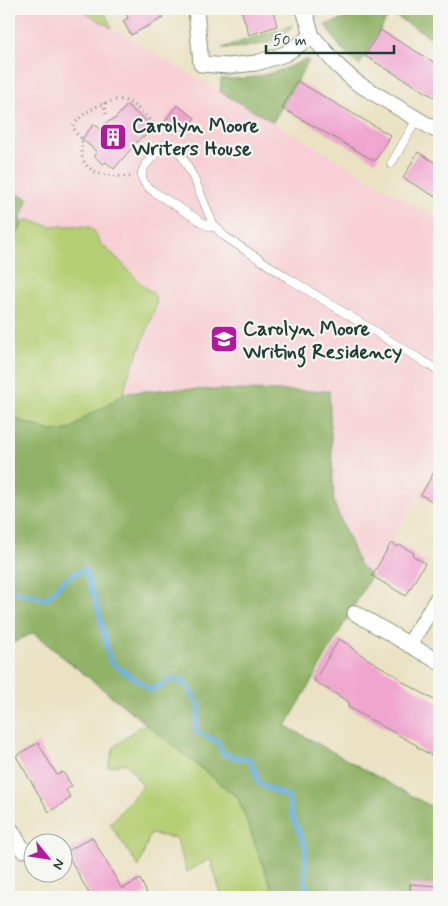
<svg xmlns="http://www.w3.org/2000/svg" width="448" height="906" viewBox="0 0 448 906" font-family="Mynerve,sans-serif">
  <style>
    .built { fill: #f7cfd4 }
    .green { fill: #b6cf74; stroke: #6a8654 }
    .forest { fill: #90b266; stroke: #58784d }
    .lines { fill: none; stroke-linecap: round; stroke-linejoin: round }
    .stream { stroke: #6cb2e2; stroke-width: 5 }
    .building { fill: #f0a5cf }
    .lane-casing { stroke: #84907c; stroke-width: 9 }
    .street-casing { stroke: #84907c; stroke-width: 17 }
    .path { stroke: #84907c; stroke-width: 3; stroke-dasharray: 1 4; stroke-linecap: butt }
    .lane { stroke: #fff; stroke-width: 8 }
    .street { stroke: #fff; stroke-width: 15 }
    .labels { text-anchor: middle; stroke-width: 4.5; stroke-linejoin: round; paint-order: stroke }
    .poi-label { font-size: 20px; font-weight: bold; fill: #1f3d34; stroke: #f6f6f2; text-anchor: start }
  </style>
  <rect width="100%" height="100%" fill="#f6f6f2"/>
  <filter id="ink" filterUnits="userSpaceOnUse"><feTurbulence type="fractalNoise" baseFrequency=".02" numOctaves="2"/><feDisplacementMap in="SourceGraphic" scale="10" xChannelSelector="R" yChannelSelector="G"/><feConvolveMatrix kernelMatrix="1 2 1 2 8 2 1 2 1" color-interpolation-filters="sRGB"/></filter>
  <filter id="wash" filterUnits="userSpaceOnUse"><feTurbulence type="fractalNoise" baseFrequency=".0096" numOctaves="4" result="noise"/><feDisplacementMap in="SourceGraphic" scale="20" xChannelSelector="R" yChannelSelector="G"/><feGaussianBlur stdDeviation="1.12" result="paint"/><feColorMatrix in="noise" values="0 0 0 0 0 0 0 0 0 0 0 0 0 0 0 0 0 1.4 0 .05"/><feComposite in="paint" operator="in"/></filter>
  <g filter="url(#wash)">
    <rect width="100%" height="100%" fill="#eae2c3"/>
    <path class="built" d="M9 9H79L439 220V458L286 726 9 562Z"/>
    <path class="green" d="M79 9H103L112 28Z
      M28 220 50 226H80L89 227 95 232 100 243 118 259 144 287 153 293 156 299V305L141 346 127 379 124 393 111 403 87 416 70 430 52 431 18 420 9 415V239L20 230 22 222Z
      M146 724 238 798 275 897H222L210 859 187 872 176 838 150 834 139 867 110 824 143 786 126 763 108 767 114 747 139 727Z"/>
    <path class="forest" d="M375 9H439V42L390 13 359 66 343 51 325 25Z
      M292 25C285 45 241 49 222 48Z
      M304 60H309L273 122 220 92 221 79C252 80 276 74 304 60Z
      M15 193 28 198 21 217 22 222 20 230 9 239V197Z
      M170 389 298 391H329L334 503 359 564 371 576 286 726 439 811V897H275L238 798 33 633 9 645V415L18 420 52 431 70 430 87 416 111 403 124 393Z"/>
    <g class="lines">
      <path class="stream" d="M9 590 46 599 64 580 84 569 99 613 110 662 151 690 171 679 185 683 199 706 195 731 218 742 223 754 251 761 259 784 288 797 291 813 305 847V884L313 897"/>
    </g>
    <g id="blocks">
      <path class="building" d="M124 9H158L163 18 131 35 123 21 128 18Z
        M241 9H274V14L277 26 249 35Z
        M380 30 439 65V100L365 56Z
        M297 81 390 135 375 161 282 108Z
        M127 105 153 127 144 137H141L114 169 106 162 103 164 94 156 97 152 82 139 94 124 101 130 107 122 115 119Z
        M177 105 195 118 184 134 165 121Z
        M418 152 439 165V199L403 178Z
        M439 463V505L421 495Z
        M391 543 398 547 400 545 414 553 413 556 425 563 406 596 372 576Z
        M339 639 351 646 350 647 368 659 400 678V680L439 703V760L417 747 418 746 348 707 349 702 314 681Z
        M38 743 57 775 63 772 72 786 66 790 71 798 49 812 16 756Z
        M92 837 122 889 140 879 147 893 140 897H91L66 852Z
        M410 884 439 886V897H410Z"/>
    </g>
  </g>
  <g filter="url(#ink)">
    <use href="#blocks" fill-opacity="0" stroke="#84907c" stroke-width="1"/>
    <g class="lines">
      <g class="lane-casing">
        <path id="lane" d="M391 164 417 119
          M217 228 208 226 154 192C128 174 149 162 164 145L168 143 179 150 196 183 213 224 224 236 288 278 439 371"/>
      </g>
      <g class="street-casing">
        <path id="street" d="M196 9 201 64 228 66 256 63 285 54 312 36
          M304 9 312 36 338 66 357 83 439 132
          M355 613 439 662
          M409 645 439 596
          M9 827 23 850"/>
      </g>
      <path class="path" d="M105 103 106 117
        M130 177C114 176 85 176 82 155 81 150 82 144 82 139L76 133 73 126C74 124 76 122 78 120 85 111 112 97 124 100 132 103 140 110 146 116 152 122 159 126 162 133"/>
      <use href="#lane" class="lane"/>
      <use href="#street" class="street"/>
    </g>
  </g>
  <defs>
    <g id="building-square" transform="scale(1.4375)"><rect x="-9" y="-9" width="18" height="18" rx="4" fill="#b5179e" stroke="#f6f6f2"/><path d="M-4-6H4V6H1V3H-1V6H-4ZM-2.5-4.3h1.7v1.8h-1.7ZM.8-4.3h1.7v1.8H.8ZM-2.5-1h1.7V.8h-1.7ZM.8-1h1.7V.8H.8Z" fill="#fff"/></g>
    <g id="university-square" transform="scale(1.4375)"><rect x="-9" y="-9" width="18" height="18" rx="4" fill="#b5179e" stroke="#f6f6f2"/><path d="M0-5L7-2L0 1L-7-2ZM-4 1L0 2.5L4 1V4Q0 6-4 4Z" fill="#fff"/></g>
  </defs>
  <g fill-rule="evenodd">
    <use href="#building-square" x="113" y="137"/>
    <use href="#university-square" x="224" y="339"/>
  </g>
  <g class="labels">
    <g class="poi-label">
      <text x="132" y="132">Carolyn Moore<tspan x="132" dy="23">Writers House</tspan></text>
      <text x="243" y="335">Carolyn Moore<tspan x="243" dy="23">Writing Residency</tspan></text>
    </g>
  </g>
  <rect width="448" height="906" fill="none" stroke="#f6f6f2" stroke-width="30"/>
  <g transform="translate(48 858) rotate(120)"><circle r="24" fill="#f6f6f2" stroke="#a0aca6"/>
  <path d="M0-4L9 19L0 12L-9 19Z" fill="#b5179e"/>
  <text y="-8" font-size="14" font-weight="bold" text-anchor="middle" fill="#1f3d34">N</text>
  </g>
  <path d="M266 45v8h128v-8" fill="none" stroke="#1f3d34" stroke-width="2.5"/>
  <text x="273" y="45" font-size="15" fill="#1f3d34" stroke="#f6f6f2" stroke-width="4" paint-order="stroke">50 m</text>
</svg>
